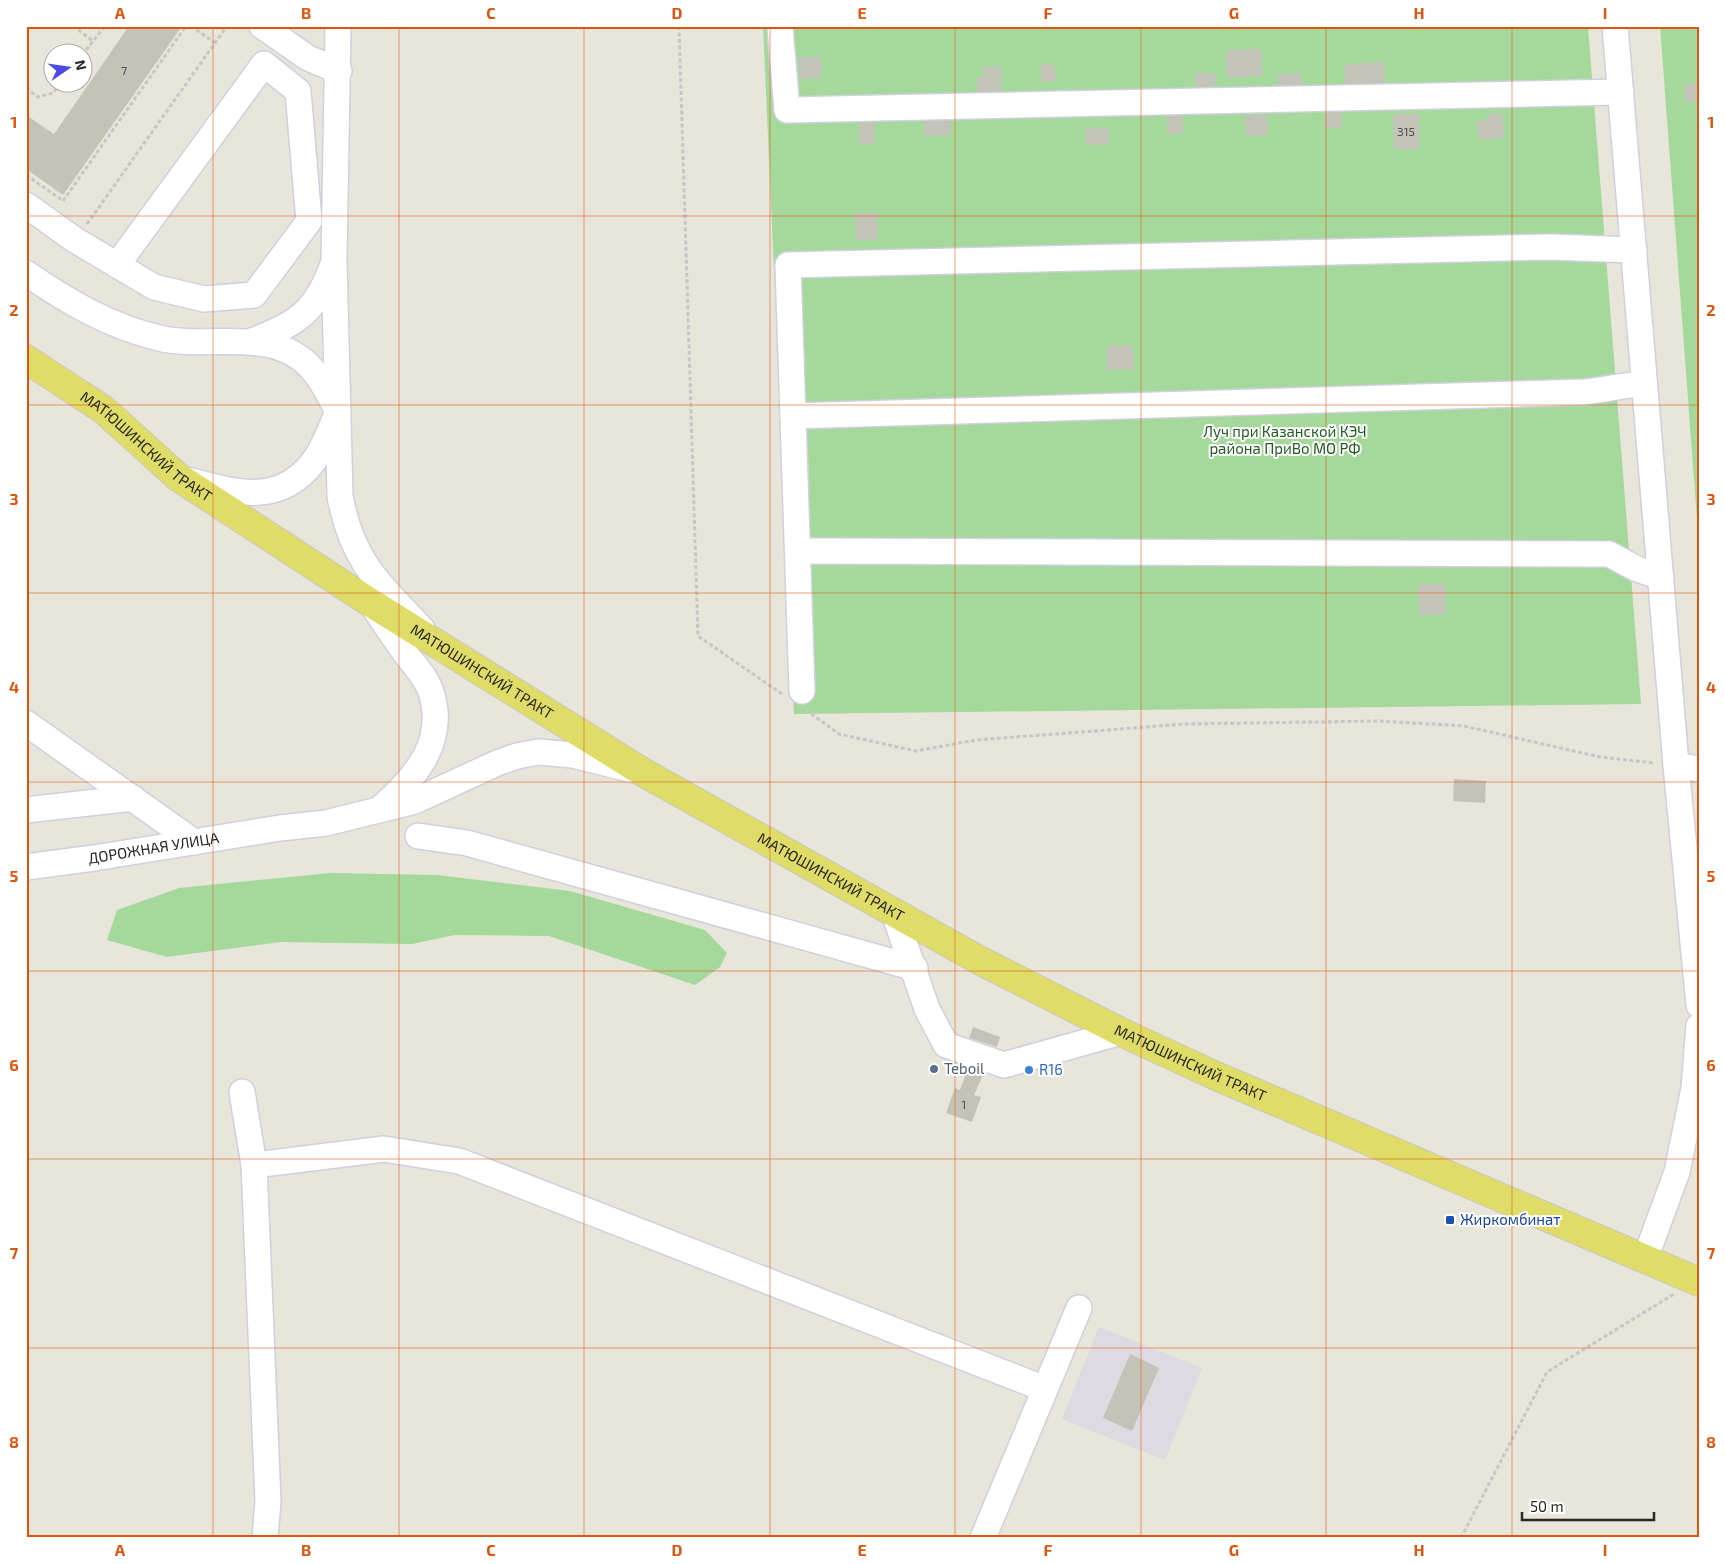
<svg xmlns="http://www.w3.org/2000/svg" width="1725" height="1564" viewBox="0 0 1725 1564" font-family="'Exo 2',sans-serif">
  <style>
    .industrial { fill: #dedae1 }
    .green { fill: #a5d99c }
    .building { fill: #c4c3b9 }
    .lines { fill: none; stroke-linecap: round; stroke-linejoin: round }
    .minor-casing { stroke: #d0d0df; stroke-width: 28 }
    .major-casing { stroke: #c7c7c7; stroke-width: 30 }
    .path { stroke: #c7c7c7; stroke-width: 3; stroke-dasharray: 4 2.5; stroke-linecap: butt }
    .minor { stroke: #fff; stroke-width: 25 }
    .major { stroke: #e0dc68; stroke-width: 28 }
    .grid { fill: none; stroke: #de560d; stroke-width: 1; stroke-opacity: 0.55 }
    .service-dot { fill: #5c6f8a; stroke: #fff; stroke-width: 2 }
    .shop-dot { fill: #3f7fe0; stroke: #fff; stroke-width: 2 }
    .transit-dot { fill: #1a4fb4; stroke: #fff; stroke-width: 2 }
    .labels { text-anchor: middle; stroke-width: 4; stroke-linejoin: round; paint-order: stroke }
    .number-label { font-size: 12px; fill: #4e4e4c }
    .park-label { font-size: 15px; fill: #215b21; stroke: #fff }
    .street-label { font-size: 15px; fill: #272727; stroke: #fff }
    .service-label { font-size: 15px; fill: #4e5e75; stroke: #fff; text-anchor: start }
    .shop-label { font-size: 15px; fill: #366cbe; stroke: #fff; text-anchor: start }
    .transit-label { font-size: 15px; fill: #164399; stroke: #fff; text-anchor: start }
    .neatline { fill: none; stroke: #de560d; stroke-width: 2 }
    .grid-label { font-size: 16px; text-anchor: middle; font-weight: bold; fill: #de560d }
  </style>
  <rect width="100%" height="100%" fill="#e8e5da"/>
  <path class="industrial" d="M1099 1327 1202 1368 1165 1460 1062 1419Z"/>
  <path class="green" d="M763 26H1588L1641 704 794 714Z
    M1660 26H1699V546Z
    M329 873 437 875 570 891 705 930 727 953 720 967 695 985 549 936 455 935 412 944 281 942 167 957 107 940 117 910 179 888Z"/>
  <path class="building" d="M129 26H182L63 195 26 169V115L54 134Z
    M1261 49 1262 76 1227 78 1226 50Z
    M820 56 822 78 800 79 798 58Z
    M1384 62 1385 83 1345 84 1344 64Z
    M1054 64 1056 80 1041 82 1040 65Z
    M1001 66 1002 91 977 92V77H983V67Z
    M1195 73H1215V86L1195 87Z
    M1301 73 1302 85H1278V75Z
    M1699 83V101L1686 103 1684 85Z
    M1341 112V128L1325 129V113Z
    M1502 113 1504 138 1478 140 1477 120H1488L1487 115Z
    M1393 114H1419L1420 149H1394Z
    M1267 115 1268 135 1246 136 1245 116Z
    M1167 116H1183V134H1167Z
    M924 121H950L951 135 924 136Z
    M874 122V144H859V123Z
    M1101 128H1108L1109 144 1086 145 1085 130Z
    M855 213H877L878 239 856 240Z
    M1133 345 1134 369 1107 370V346Z
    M1445 583 1446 614 1419 615 1418 584Z
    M1454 779 1486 781 1485 803 1453 801Z
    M973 1027 1000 1037 997 1047 969 1038Z
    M968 1068 984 1073 974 1095 981 1097 972 1122 946 1113 955 1088 960 1090Z
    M1130 1354 1159 1368 1132 1431 1103 1418Z"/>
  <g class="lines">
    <g class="minor-casing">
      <g id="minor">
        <path d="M262 26 308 58 339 71"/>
        <path d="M338 26 334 261 340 496C352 562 379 583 422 629"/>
        <path d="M780 26 787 110 1621 92"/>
        <path d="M1615 26 1676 765 1699 1005"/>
        <path d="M264 64 298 91 309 221 254 295 204 299 154 287 117 265Z"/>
        <path d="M26 205 75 240 117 265"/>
        <path d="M26 273C68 302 109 326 159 338 209 350 273 325 312 369 322 380 329 395 336 408"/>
        <path d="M252 341C296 324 315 313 332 267"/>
        <path d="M793 416 1585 392 1644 383"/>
        <path d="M188 480C233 492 279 507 313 462 323 450 329 431 336 417"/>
        <path d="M798 551 1609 554 1637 569 1661 577"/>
        <path d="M371 603C383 621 395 639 408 657 417 668 427 679 431 692 447 741 416 777 382 807"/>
        <path d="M802 691 788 265 1550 247 1634 250"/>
        <path d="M26 723 194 842"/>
        <path d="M1676 765 1699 769"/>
        <path d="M26 810 133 798"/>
        <path d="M418 836 467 843 915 968"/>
        <path id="s1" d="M26 867 94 858 280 828 326 823 415 801 497 763 517 756 538 752 573 755 633 770"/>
        <path d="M894 913 927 1009 946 1045 1004 1065 1121 1032"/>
        <path d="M242 1092 254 1165 268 1501 265 1538"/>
        <path d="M254 1165 384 1149 459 1161 1045 1389"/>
        <path d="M1645 1259 1677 1172 1694 1088 1699 1026"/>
        <path d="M983 1538 1079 1308"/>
      </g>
    </g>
    <g class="major-casing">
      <g id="major">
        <path id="s2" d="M26 359 104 410 178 477 371 603 646 774 979 960 1121 1032 1216 1076 1699 1282"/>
      </g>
    </g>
    <path class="path" d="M73 26 93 41
      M191 26 215 43
      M679 26 698 636 782 694
      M82 55 105 26
      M26 88 38 97 53 93 61 82
      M26 175 62 200
      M63 201 186 26
      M87 224 227 26
      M806 710 839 734 916 751 976 740 1185 724 1378 721 1464 726 1600 757 1655 763
      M1461 1538 1547 1372 1674 1294"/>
    <use href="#minor" class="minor"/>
    <use href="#major" class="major"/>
  </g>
  <path class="grid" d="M213 26V1538M399 26V1538M584 26V1538M770 26V1538M955 26V1538M1141 26V1538M1326 26V1538M1512 26V1538M26 216H1699M26 405H1699M26 593H1699M26 782H1699M26 971H1699M26 1159H1699M26 1348H1699"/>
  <circle class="service-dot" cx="934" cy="1069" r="5"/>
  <circle class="shop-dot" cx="1029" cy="1070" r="5"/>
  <rect class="transit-dot" x="1445" y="1215" width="10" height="10" rx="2.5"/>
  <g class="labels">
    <g class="number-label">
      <text x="124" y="75">7</text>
      <text x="1406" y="136">315</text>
      <text x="964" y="1109">1</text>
    </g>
    <g class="park-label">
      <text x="1285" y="437">Луч при Казанской КЭЧ<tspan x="1285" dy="17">района ПриВо МО РФ</tspan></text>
    </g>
    <g class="street-label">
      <text dy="5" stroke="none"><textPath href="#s2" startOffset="149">МАТЮШИНСКИЙ ТРАКТ</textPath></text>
      <text dy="5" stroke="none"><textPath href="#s2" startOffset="554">МАТЮШИНСКИЙ ТРАКТ</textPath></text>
      <text dy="5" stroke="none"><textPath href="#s1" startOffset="129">ДОРОЖНАЯ УЛИЦА</textPath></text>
      <text dy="5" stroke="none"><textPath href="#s2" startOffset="959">МАТЮШИНСКИЙ ТРАКТ</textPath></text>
      <text dy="5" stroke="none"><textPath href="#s2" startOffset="1364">МАТЮШИНСКИЙ ТРАКТ</textPath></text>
    </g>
    <g class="service-label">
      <text x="944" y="1074">Teboil</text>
    </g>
    <g class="shop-label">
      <text x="1039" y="1075">R16</text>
    </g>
    <g class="transit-label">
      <text x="1460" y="1225">Жиркомбинат</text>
    </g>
  </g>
  <rect width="1725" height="1564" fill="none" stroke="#ffffff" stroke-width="55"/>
  <g transform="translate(68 68) rotate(77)"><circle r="24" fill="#ffffff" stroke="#a9a9a9"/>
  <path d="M0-4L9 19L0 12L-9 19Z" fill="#4e4be5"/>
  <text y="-8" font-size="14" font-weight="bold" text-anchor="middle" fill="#272727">N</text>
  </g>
  <path d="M1522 1512v8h132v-8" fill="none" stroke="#272727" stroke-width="2.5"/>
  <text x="1530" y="1512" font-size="15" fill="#272727" stroke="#ffffff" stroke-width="4" paint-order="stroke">50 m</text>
  <rect x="28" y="28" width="1670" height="1508" class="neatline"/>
  <g class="grid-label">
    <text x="120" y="19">A</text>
    <text x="306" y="19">B</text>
    <text x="491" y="19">C</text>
    <text x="677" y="19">D</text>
    <text x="862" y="19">E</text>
    <text x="1048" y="19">F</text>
    <text x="1234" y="19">G</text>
    <text x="1419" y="19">H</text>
    <text x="1605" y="19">I</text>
    <text x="14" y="128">1</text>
    <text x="1711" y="128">1</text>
    <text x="14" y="316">2</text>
    <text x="1711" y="316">2</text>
    <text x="14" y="505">3</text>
    <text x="1711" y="505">3</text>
    <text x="14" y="693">4</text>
    <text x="1711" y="693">4</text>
    <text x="14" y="882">5</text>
    <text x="1711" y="882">5</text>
    <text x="14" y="1071">6</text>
    <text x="1711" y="1071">6</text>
    <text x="14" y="1259">7</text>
    <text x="1711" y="1259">7</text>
    <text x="14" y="1448">8</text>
    <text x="1711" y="1448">8</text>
    <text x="120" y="1556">A</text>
    <text x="306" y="1556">B</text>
    <text x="491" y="1556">C</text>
    <text x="677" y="1556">D</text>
    <text x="862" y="1556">E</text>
    <text x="1048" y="1556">F</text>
    <text x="1234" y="1556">G</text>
    <text x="1419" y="1556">H</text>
    <text x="1605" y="1556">I</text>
  </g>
</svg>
